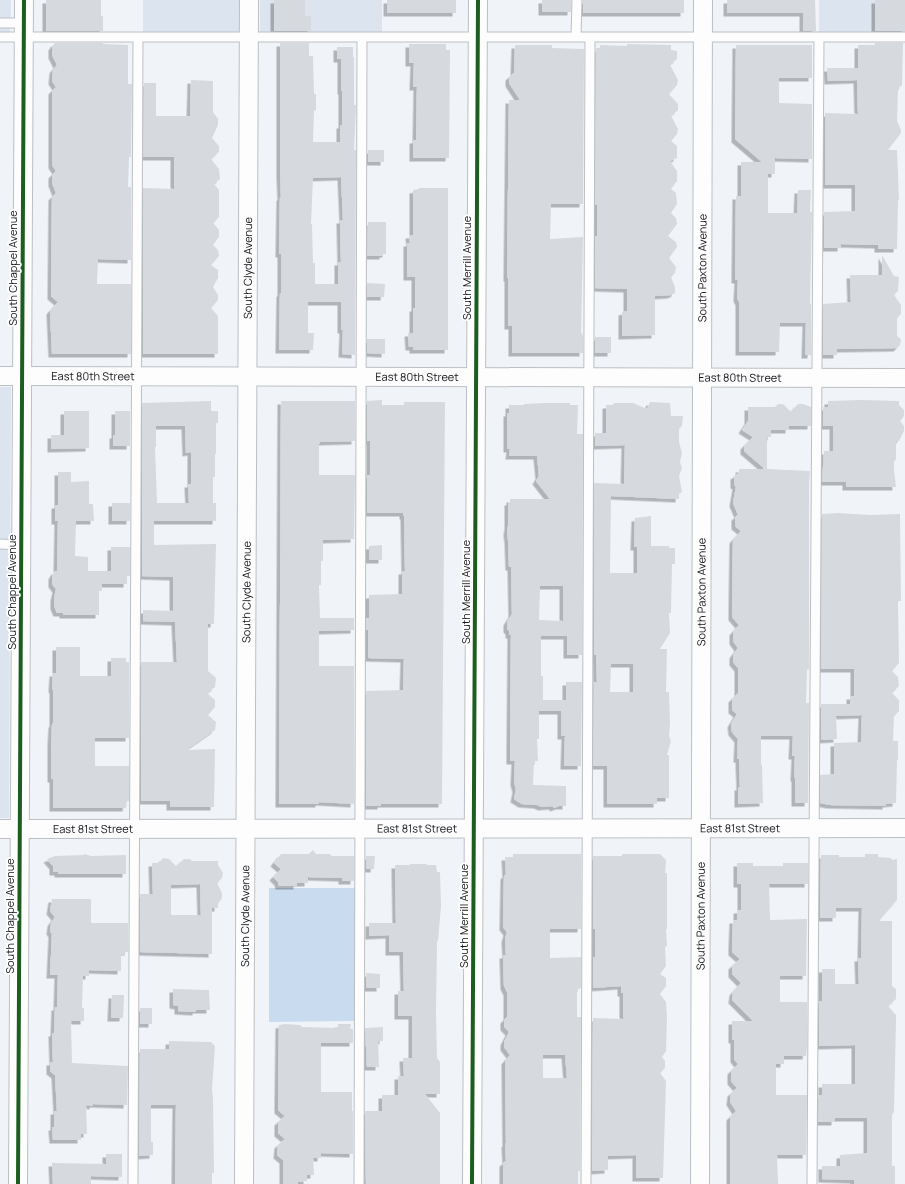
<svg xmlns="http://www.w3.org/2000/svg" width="905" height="1184" viewBox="0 0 905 1184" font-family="Manrope,sans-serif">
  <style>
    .built { fill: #dce5ef }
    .green { fill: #c9dbef }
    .building { fill: #d6dade; fill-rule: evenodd; filter: url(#shadow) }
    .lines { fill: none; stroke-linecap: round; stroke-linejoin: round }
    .service-casing { stroke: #bcbfc3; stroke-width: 11 }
    .minor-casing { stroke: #bcbfc3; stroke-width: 20 }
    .service { stroke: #fdfdfe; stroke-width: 9 }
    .minor { stroke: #fdfdfe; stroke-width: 18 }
    .cycleway-casing { stroke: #fff; stroke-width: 6 }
    .cycleway { stroke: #1b5e20; stroke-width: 4 }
    .labels { text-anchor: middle; stroke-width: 3.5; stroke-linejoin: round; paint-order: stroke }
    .street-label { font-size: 11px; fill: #101316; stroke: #fff }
  </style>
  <defs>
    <filter id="shadow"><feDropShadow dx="-3.5" dy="3.5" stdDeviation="0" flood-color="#0004"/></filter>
  </defs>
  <rect width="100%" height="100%" fill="#f0f4f9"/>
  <path class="built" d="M0 0H11L10 37H0Z
    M143 0H240V37H143Z
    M260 0H382V37H260Z
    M819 0H905V37H819Z
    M0 387H11L9 818H0Z"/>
  <path class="green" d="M269 888H355L354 1021 269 1022Z"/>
  <path class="building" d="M46 0H101V16H103V31H46Z
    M274 0H305V16H311V31H274Z
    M387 0H456V13H387Z
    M542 0H571V12H542Z
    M583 0H684V13H583Z
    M727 0H815L816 31H803V13H727Z
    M875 0H905V31H875Z
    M55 43H103V44L128 45V84H132L131 157H129L128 187H131V260L98 259 97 284H131V354H52L50 311 58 302 51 296 52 197 56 193 52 183V175L56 171 52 165V91L56 87 52 81 53 70 57 65 52 55V47Z
    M280 43H309V56H313L314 94H316V110L314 111 313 142H340V125H342V91H341V59H337V47H353V57H354V105H356L354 150H356L355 355 342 354 343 330H341V302H308V333H314L313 350H279L280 293H281V254H279L280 197H281L280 174ZM341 177 343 220H340L341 262H338V284H315V263H313L312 224H311L313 178Z
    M875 43H903L902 86 898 87 897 121 901 130V133L888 150H897L899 200H898L897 249H878V245L841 244V248H824V212L855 211V185H825V113L858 114 857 80 828 81 827 68H858V45H875Z
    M409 44H446V50H450L449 158H413V140H416L417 87H413L414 63H409Z
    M627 44 671 45V50L677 51V59L670 65 678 80 677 85 669 94 678 104V110L671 116 678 129 677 134 671 141 677 146V158L670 161 677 171V181L671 189 676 193 677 204 671 213 676 218 677 224 668 236 676 242 677 247 669 258 676 267 675 273 671 277 675 287V293L671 295 655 296V335L622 336V312L627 311V289L595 288V236H597V205L595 204 596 49H600V45L627 46Z
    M515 45H552V48L584 49 583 204H551L550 239 583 237 581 333H582L583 337V353H512V326H508V278H507L509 100H520L509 83V77L514 73Z
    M736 45H812V78H779V103L812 104V159L775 158V174H768V213H797L798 190H811L810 212H812L810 304H811V355H805L806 323H780L779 352H739V302L737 298 738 280H735L736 196H741V162H762L735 139Z
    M191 80 213 81V112L218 119V125L212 138 219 146V152L211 159 219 169 220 179 214 184 219 190V217L213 223 219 230V237L213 245 218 250 219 256 211 265 218 270V278L213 287 218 295V300L211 308 218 316V354H143V188L174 189V157H143L144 83H156V116H190Z
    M368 150H384V162H368Z
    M419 188H448V350H413V347H409L408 333H413V308H415V277H407V243H410L409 235H413V190L419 189Z
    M368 222H386V254H383V256H367Z
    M882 255 894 276 899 277 898 291 894 295 901 305V314L897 318V336L901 339 900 345 897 348 837 349V355H823V304L851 302 850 275H882Z
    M367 283 385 284 384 297H367Z
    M595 337H611V353H595Z
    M367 339H385V354L367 353Z
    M382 400V405H404V402H445L442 804H381V806H366V691L403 690 404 659 368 658V630H366V618H369V595L402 594V571H405L404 516H403V513H367V475H370V441H367V401Z
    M861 400 899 401V405L904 410V416L900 421 904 426V431L899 441H896V459L894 462V470L896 487H846V482H822L824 451H833V426H823V407H828V401Z
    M211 401V411H218V423H216V454H215V477H213V503H216V521H154V545L216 544 214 624H208V671L216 678 215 687 207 693 215 700V707L208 715 216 722 215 730 186 750 215 749 214 807H170V801H141V662H177L175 622 143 621V610L173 611V577L142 576V403ZM156 426H185L186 453 191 452V484H188L189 503H157L155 447H156Z
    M281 401H355V441L320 442 319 444V475H355L354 539 323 540V561H321V585H319L320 618H354V630L319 631V666H354V804L319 802V804H279Z
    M650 402 670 403 671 416H683L682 426 679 429V442L682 453 680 462 682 468 679 476 682 492 679 494V499L611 496 610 573H637V547H634L635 518 651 516V546H669V548H675V564H672L671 613H669L670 633 660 649H667L666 692H669L670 723 669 736 671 741 667 755H669V798H657V804H607V766H593L594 682H597L596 655H594V483L624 484 625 445 595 446V433H606V405H612L615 403H633L647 409ZM611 664H633V692H610Z
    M545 403H570V405H578L577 434H583L582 655H567V636H541V676H543V700H566V682H582L581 766H564L565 736H561V711H539V739H537L538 761H534L533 785 566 786V806H559L554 808 552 806 542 807 537 805 522 804 514 799 516 789 514 782 515 761H510V746L511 635H509V631L507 629V622L512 614 511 567H509L508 540 507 532 508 526V502H510V499H550L536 481 539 476 537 456H509L510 449H507V413H509V405H524V404ZM540 586H563V621L539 620Z
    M778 404H783L791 412 798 404H803L811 407V426H789V430H771V437H767V469L810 471 809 484V669L807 670 806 703H809L808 803H795V778H794L795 756H792L793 736H761V765H762L763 803 738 804V787H740L739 759H737L738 739 732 732 731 724 737 714 732 710V699L738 693V668L733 662V655L738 648 733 641V632L739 625 732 617V609L733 540 741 531 735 526V517L738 515 733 503 736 486 734 485V476L739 473V469H765L744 451V446L753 437 742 430 748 421V407H775Z
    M64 411H89V448L51 449V435H64Z
    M115 411H130V446H113V435H115Z
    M58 472H71V482L89 481V504H93L94 521H76L75 556 88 557V571H111V547H130V576H127V584H102V591H99V615H63V613H57L54 606V598L56 589 52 584V576L55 571H57L58 521H55V505H58Z
    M112 503H130V521H112Z
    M838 513 870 515 900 514 901 601H898L899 663 892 671 898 677 899 686 892 693 899 700V711L894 716 893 741H898V760H897L896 803 886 804V806L830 805 820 803V775L834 774V743L861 742 862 715 836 716 837 739 821 740V704H850V696H854V669H821L822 514Z
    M382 545V560H369V546Z
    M56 647H80V676H111V658H126V662H129V738H95V766H129V801H127L126 808H53V779H51V743L52 725 53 723V690L52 689 53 673H56Z
    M313 850 316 854H330L332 856H354V881H342V878L308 877V883H297V886H279L278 882 273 877 281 869 274 863 281 854H309Z
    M85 854 91 856 126 855V874H58V872H53V866L47 859 55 856 83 855Z
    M513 854H581V929H550V958L581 957V988L578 989 577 991V1017H581L580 1171H578V1184H503V1163L506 1161 505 1144 506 1143 505 1061 510 1055 504 1047V1042L509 1032 504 1027V1020L507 1017V992L504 986 503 955H506L505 939 507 932 503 927 504 876 506 874 505 857H513ZM543 1055H565L567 1078H543Z
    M622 854H660L666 860 665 873H667V929H666L667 946 665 947 666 966 660 974 666 978V986L660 994 666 1002 667 1017 666 1051 662 1057 665 1061V1068L660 1073 666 1081 663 1178H636V1155L608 1156V1170L592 1171 593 1018 623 1019V993H621V986L593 988V957H595V929H593V856H622Z
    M865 854H878V857L891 858 892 860 897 859V900L879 921H892V986L896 989V999L888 1006 896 1015V1020L894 1112 892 1115V1166H895V1184H854V1180L822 1179V1166H840V1155L867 1153V1118H835V1122H818L819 1095H822V1084H855V1045L819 1046V1001H822V969H835V984H859L858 958H861L862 908H836V918H820L821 855H839V857H865Z
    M366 856H375L374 869H366Z
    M163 858 169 859 176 866 184 859H190L192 861H218V865L223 873 222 878 217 883 222 893V898L218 904V908H212V954L140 952V894H153L152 863H159ZM200 884 201 915H171V885Z
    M737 863H753V866H783V863H808V884H769L770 920 807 919 806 976H780V1002H807V1046L806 1056H784V1064H776V1095H807L806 1155H777L778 1184H730V1117L736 1111 730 1102 731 1093 737 1088 731 1081V1071L738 1064 734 1059V1040H732V1021H753L732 1000 733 992 741 983 732 974V966L740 959 732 952V945L733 920H737V910H741V884H737Z
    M410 864H427V865H436L437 872H440L441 906 438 941H437L436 1012 437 1058 440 1062V1094H425L440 1113V1184H366L365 1111H382V1095H398V1076H404L403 1058H412V1016H398V991H404L403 952H389V935L369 936V923H396L395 865H410Z
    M52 899H91V923H128V952H124V955L121 954V971L89 970V976H83L82 1008H84V1021H71L72 1063 128 1066 127 1105 93 1104V1106L86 1105 87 1134H81V1140H53L52 1127H54V1111H57L55 1075 50 1071V1062H53L52 1033H54L55 1007H57L58 975H50L52 934 50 931 51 923 55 917 50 911Z
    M366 973 380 974V988H366Z
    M173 989 209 990 210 1010H196V1012L178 1011V1006L173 1005Z
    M112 995H124L123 1018H111Z
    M140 1008H152V1024H140Z
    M285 1024 300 1025 302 1027 338 1028V1024H351L350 1029H353V1043H321V1092H352V1111H353V1154L321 1153V1158H313L314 1175H307V1181L298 1182V1184H283V1160L277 1155 278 1145 285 1139 278 1133V1122L285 1116 278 1110V1100L279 1025Z
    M383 1027V1041H378L379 1067H367L365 1028Z
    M169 1041 211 1042 215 1046 212 1090 213 1098 214 1173H212V1184H175L176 1105H151V1142H153V1155L139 1156 140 1049H169Z
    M106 1154H122V1177L91 1176V1184H53L52 1163 106 1164Z"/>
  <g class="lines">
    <g class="service-casing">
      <path id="service" d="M0 23H23
        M0 37H905
        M576 37 577 0
        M0 544 21 545
        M133 1184 138 37
        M359 1184 362 37
        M586 1184 590 37
        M812 1184 819 37"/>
    </g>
    <g class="minor-casing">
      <g id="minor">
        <path id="s1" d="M0 376 905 378"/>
        <path id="s2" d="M0 829 905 828"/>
        <path d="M18 1184 24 0"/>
        <path id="s3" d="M244 1184 249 0"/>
        <path d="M472 1184 478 0"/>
        <path id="s4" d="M700 1184 703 0"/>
      </g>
    </g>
    <use href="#service" class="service"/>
    <use href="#minor" class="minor"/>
    <g class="cycleway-casing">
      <path id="cycleway" d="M18 1184 24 0
        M472 1184 478 0"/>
    </g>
    <use href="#cycleway" class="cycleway"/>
  </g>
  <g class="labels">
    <g class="street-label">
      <text transform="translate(13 268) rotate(-90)" y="4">South Chappel Avenue</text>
      <text dy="4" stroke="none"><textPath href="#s3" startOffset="916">South Clyde Avenue</textPath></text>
      <text transform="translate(467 268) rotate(-90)" y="4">South Merrill Avenue</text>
      <text dy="4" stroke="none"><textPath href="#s4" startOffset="916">South Paxton Avenue</textPath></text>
      <text dy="4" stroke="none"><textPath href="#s1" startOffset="93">East 80th Street</textPath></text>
      <text dy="4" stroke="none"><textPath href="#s1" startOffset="417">East 80th Street</textPath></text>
      <text dy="4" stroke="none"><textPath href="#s1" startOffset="740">East 80th Street</textPath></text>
      <text transform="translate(12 592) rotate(-90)" y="4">South Chappel Avenue</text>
      <text dy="4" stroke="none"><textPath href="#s3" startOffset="592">South Clyde Avenue</textPath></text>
      <text transform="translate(466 592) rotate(-90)" y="4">South Merrill Avenue</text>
      <text dy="4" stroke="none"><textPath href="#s4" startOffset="592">South Paxton Avenue</textPath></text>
      <text dy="4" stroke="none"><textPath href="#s2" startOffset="740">East 81st Street</textPath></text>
      <text dy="4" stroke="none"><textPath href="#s2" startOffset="93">East 81st Street</textPath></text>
      <text dy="4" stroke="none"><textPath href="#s2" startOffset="417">East 81st Street</textPath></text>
      <text transform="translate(10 916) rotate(-90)" y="4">South Chappel Avenue</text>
      <text dy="4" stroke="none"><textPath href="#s3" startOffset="268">South Clyde Avenue</textPath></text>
      <text transform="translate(464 916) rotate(-90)" y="4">South Merrill Avenue</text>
      <text dy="4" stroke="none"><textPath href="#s4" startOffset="268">South Paxton Avenue</textPath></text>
    </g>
  </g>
</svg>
